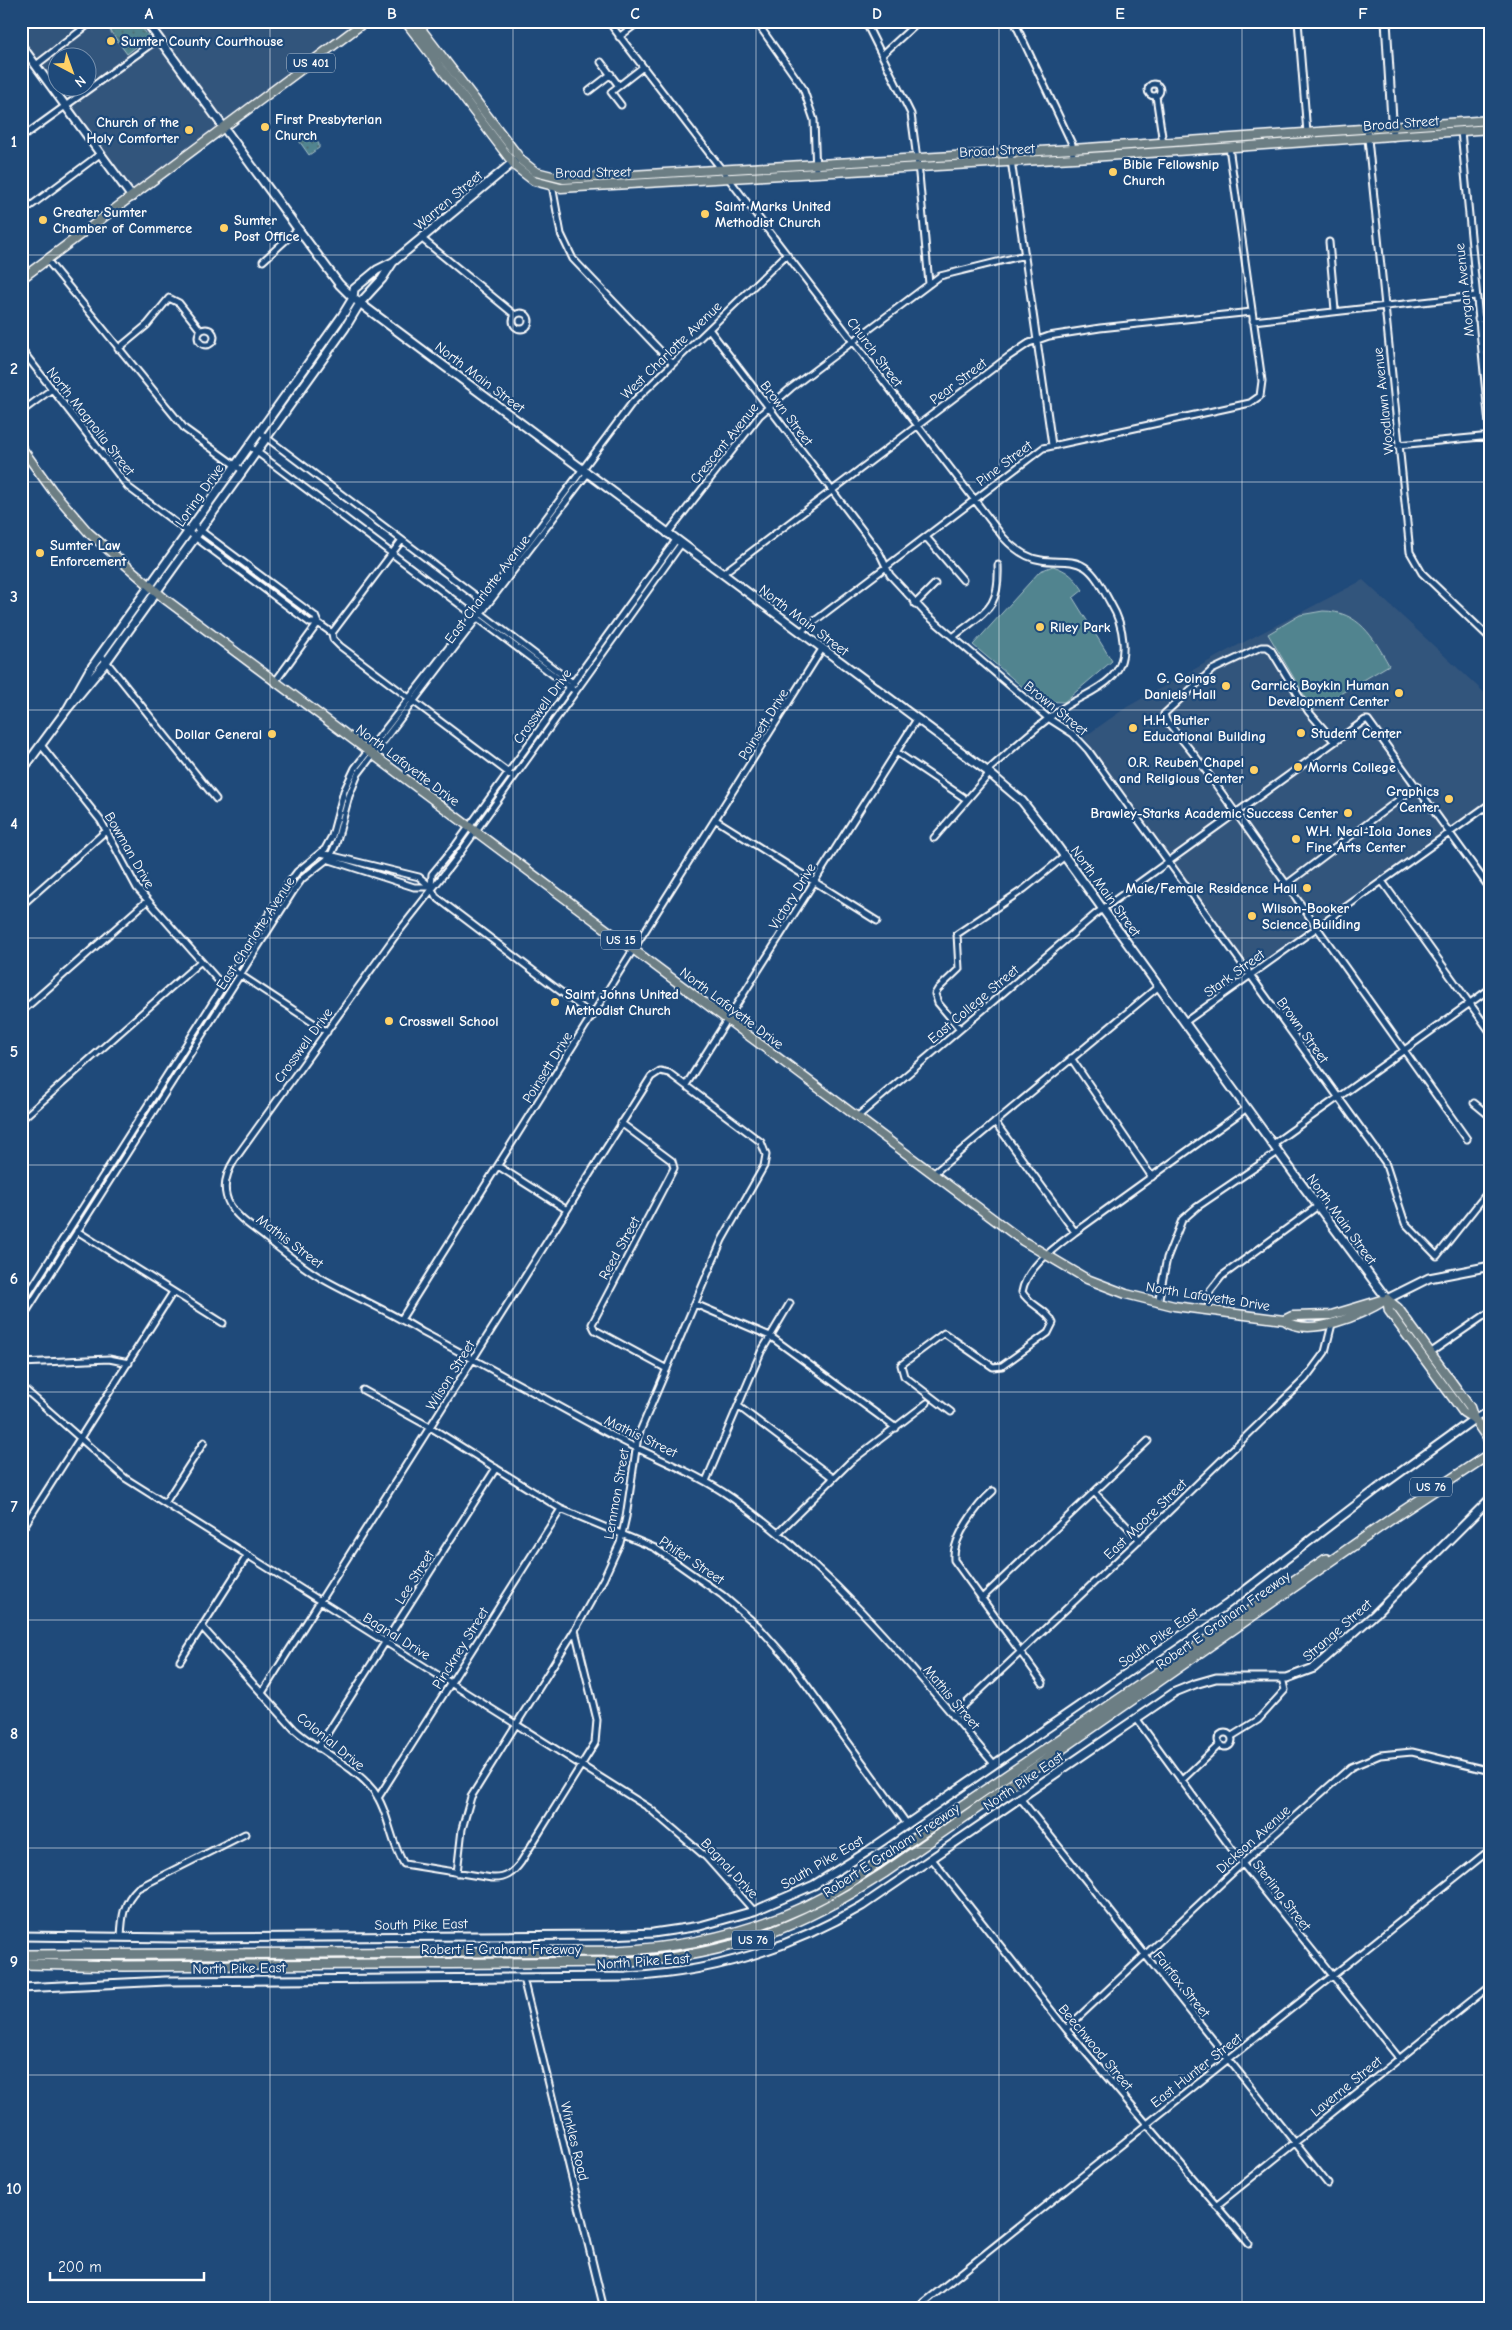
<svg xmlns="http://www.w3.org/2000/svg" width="1512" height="2330" viewBox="0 0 1512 2330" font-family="'Comic Neue',sans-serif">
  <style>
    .built { fill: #33547c; fill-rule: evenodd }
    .grass { fill: #51848f; stroke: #a8c2c7 }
    .park { fill: url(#park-dots); stroke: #a8c2c7 }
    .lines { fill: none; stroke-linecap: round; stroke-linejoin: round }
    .street-casing { stroke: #fff; stroke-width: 9 }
    .secondary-casing { stroke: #fff; stroke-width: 11 }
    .primary-casing { stroke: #fff; stroke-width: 11 }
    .highway-casing { stroke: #fff; stroke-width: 12 }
    .street { stroke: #1f4a7a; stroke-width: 5 }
    .secondary { stroke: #1f4a7a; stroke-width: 7 }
    .primary { stroke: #6c7e84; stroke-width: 8 }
    .highway { stroke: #6c7e84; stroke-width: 9 }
    .grid { fill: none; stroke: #fff; stroke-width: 1; stroke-opacity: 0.55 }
    .poi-dot { fill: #ffd166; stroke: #1f4a7a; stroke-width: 2 }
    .labels { text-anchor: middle; stroke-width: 4.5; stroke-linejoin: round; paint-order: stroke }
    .shield { fill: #1f4a7a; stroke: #bcc9d7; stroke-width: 1 }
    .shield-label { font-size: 12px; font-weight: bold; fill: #fff }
    .poi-label { font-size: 14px; font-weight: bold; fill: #fff; stroke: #1f4a7a; text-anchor: start }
    .street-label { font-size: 14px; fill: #fff; stroke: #1f4a7a }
    .neatline { fill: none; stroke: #fff; stroke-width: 2 }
    .grid-label { font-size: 16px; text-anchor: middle; font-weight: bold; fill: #fff }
  </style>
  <defs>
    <pattern id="park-dots" width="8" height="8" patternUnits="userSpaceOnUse" patternTransform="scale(1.25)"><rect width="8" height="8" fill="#51848f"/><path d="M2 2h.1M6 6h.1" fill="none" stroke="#4f6b71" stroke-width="1.8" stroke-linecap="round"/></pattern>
  </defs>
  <rect width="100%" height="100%" fill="#1f4a7a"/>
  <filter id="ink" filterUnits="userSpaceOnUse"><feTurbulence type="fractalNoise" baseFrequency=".02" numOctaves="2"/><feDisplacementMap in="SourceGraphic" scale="10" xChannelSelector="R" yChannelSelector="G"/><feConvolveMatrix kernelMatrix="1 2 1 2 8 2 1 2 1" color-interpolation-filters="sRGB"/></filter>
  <g filter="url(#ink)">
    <path class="built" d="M21 21H366L133 192 65 106 21 45ZM58 58H88V88H58Z
      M1363 580 1491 699V798L1250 969 1084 737 1127 707 1225 652Z"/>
    <path class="grass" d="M1053 566C1068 571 1074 577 1083 590L1073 598 1112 661 1064 702 1039 701 973 645 1040 571Z
      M1323 611C1359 611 1373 637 1389 665L1313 710 1268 634 1300 615Z"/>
    <path class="park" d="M109 21H137L149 37 127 54 105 24Z
      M310 132 319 144V148L309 155 295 135Z"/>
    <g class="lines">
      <g class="street-casing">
        <path id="street" d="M608 21 1003 537C1013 548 1026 558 1041 560 1056 563 1071 558 1085 567 1097 575 1104 592 1111 604 1123 624 1131 659 1111 678 1097 692 1076 698 1060 710 1034 728 1011 750 987 771
          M756 21 803 88 814 120 816 173
          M865 21 911 114 919 174 929 284
          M1014 21 1072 144 1073 158
          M1298 21 1307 133
          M619 37 640 21
          M882 55 919 21
          M601 62 619 86
          M36 65 93 21
          M1148 90a6 6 0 1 1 12 0a6 6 0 1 1-12 0Z
          M589 91 611 74
          M1156 96 1163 143
          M621 105 611 92 643 67
          M1367 129 1410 552 1422 573 1491 639
          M1461 131 1491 446
          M21 138 158 39
          M1010 153 1052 445
          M552 185 561 234 573 259 672 363
          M21 213 100 154
          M421 238 515 315
          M1329 242 1335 310
          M47 260 185 429 243 471
          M263 261 298 229
          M513 321a8 8 0 1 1 16 0a8 8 0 1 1-16 0Z
          M1478 319 1491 318
          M1253 321 1476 296
          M709 329 866 535 880 554 890 575 927 615 1048 718 1073 734 1088 750 1385 1162 1405 1223 1437 1256 1491 1188
          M198 337a8 8 0 1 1 16 0a8 8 0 1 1-16 0Z
          M21 349 128 487 310 623H318
          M118 349 147 325 169 298 179 303 201 331
          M21 412 52 389
          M259 432 484 602
          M1398 445 1491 436
          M249 446 572 689
          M193 525 315 616 318 623 332 633 333 639 340 646 514 777
          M667 534 760 415 791 388 940 276 1025 255
          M926 537 963 580
          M681 544 455 860 393 939 235 1159C226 1173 221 1189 230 1205 238 1219 254 1228 266 1238 284 1252 302 1267 321 1278 354 1297 390 1311 422 1332 487 1366 550 1402 615 1437 654 1458 695 1472 732 1498 835 1570 914 1669 994 1764
          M722 574 1008 357 1029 343 1049 336 1100 328 1252 312
          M915 604 935 584
          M479 614H482L574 684
          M800 632 1043 448 1250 403 1260 396 1262 381 1229 147
          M332 633 402 540
          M953 637C985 611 1000 610 998 565
          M101 655 216 799
          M275 682 318 623
          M1334 741 1308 711 1271 650 1267 647H1261L1212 670 1164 714 1166 720 1196 757 1236 813 1467 1139
          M41 745 101 821 137 888 223 986
          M896 752 963 797
          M716 820 877 921
          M934 838 990 773
          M321 853 419 877 431 887 436 897 593 1016
          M327 859 414 887H431
          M1382 881 1491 1033
          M1287 884 1417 786
          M431 887 432 874 456 845 676 540
          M21 906 107 830
          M233 970 327 1032
          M21 1012 147 901
          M1185 1022 1491 803
          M960 1029 938 1003 935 994 938 989 959 969 957 934 1024 889 1065 856
          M1071 1058 1152 1177
          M686 1085 917 719
          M1474 1103 1491 1117
          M857 1117 1097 913 1365 720H1368L1491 890
          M21 1120 201 961
          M995 1122 1075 1232
          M621 1123 672 1161 674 1168 592 1324 595 1330 667 1369
          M1273 1144 1491 988
          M498 1166 567 1210
          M933 1174 1159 986
          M77 1231 223 1323
          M1158 1303 1167 1258 1182 1220 1197 1207 1278 1152
          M695 1304 770 1336 896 1428
          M21 1305 288 884 297 872 325 849 332 836 344 791 355 768 474 615 632 403 786 255
          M1208 1309 1210 1291 1222 1276 1318 1206
          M402 1318 822 649
          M21 1320 294 890 302 879 330 857 336 844 349 796 358 774 587 474
          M1430 1353 1491 1311
          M21 1363 109 1359 129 1363
          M21 1386 125 1478 649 1808 706 1857 754 1911
          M363 1390 430 1427 561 1509 655 1548 722 1595 758 1626 790 1662 907 1824
          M738 1406 832 1477
          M951 1412 904 1376 901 1365 944 1333 993 1367 1002 1366 1048 1333 1053 1323C1047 1309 1030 1306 1022 1292 1026 1267 1057 1246 1075 1232L1247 1108
          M1474 1419 1491 1408
          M706 1481 761 1352 790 1303
          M993 1491C977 1505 952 1538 954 1560L1043 1683
          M1094 1492 1140 1540
          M165 1503 204 1442
          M21 1531 173 1292
          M778 1533 850 1462 927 1403
          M981 1599 1148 1441
          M202 1627 294 1729C318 1751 352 1764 373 1790 389 1811 390 1842 404 1864L492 1878C506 1879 513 1873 521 1862L595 1743 597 1720 575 1630 604 1578 620 1543 626 1517 638 1436 722 1240 764 1166 766 1155 761 1142 669 1073 660 1071 651 1077 262 1693
          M180 1661 247 1556
          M953 1716 1159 1521 1305 1379 1325 1352 1332 1324
          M1136 1718 1242 1863 1399 2058
          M1218 1740a7 7 0 1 1 14 0a7 7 0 1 1-14 0Z
          M1232 1736 1258 1720 1285 1690 1282 1678
          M318 1748 496 1468
          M1181 1781 1220 1744
          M378 1798 561 1509
          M1020 1798 1328 2184
          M932 1859 1066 2029 1249 2244
          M457 1873 462 1829 471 1797 575 1630
          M121 1937C122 1917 123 1902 138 1888L245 1834
          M523 1978 604 2309
          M1066 2029 1261 1846 1351 1767 1380 1755 1412 1752 1491 1771
          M1216 2206 1491 1985
          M916 2309 1491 1849"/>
      </g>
      <g class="secondary-casing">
        <path id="secondary" d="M146 21 298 229 339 284 353 298 987 771 1022 801 1055 843 1300 1182 1387 1299 1429 1278 1491 1266
          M1386 21 1393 136
          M21 45 132 197
          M68 708 89 671 342 316 353 298 354 289 377 270 393 262 517 159
          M21 772 68 708 106 662 345 328 360 303 382 279 393 262
          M21 1936 176 1938 608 1935 653 1933 700 1926 754 1911 814 1885 865 1853 1226 1605 1377 1489 1474 1419
          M21 1988 166 1981 626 1977C711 1973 789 1949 862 1906L1175 1692 1195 1684 1216 1678H1287L1314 1668 1375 1614 1491 1498"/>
      </g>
      <g class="primary-casing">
        <path id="primary" d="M405 21 516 167 534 181 561 188 1091 157 1491 129
          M415 21 522 161 536 172 564 179 1072 149 1491 120
          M21 279 366 21
          M21 447 52 490 89 533 165 599 1023 1241 1087 1279 1126 1294 1174 1306 1284 1320C1310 1339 1363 1314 1387 1299
          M1387 1299 1398 1308 1470 1407 1474 1419 1491 1444
          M1387 1299 1389 1311 1463 1412 1474 1419
          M1284 1320 1292 1316 1331 1315 1381 1300"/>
      </g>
      <g class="highway-casing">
        <path id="highway" d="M21 1955 615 1951C700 1947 779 1927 851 1881L1326 1559
          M21 1964 124 1966 630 1962C730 1955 801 1927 884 1873L1394 1517 1491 1453"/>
      </g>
      <use href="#street" class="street"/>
      <use href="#secondary" class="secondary"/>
      <use href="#primary" class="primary"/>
      <use href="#highway" class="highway"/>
    </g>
  </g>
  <path class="grid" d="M270 21V2309M513 21V2309M756 21V2309M999 21V2309M1242 21V2309M21 255H1491M21 482H1491M21 710H1491M21 938H1491M21 1165H1491M21 1392H1491M21 1620H1491M21 1848H1491M21 2075H1491"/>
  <g class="poi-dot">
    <circle cx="111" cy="41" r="5"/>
    <circle cx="265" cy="127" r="5"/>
    <circle cx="189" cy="130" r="5"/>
    <circle cx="1113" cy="172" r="5"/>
    <circle cx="705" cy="214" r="5"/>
    <circle cx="43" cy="220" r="5"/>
    <circle cx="224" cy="228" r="5"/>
    <circle cx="40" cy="553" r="5"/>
    <circle cx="1040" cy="627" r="5"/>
    <circle cx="1226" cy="686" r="5"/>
    <circle cx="1399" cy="693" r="5"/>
    <circle cx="1133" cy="728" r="5"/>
    <circle cx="1301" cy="733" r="5"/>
    <circle cx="272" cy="734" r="5"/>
    <circle cx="1298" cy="767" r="5"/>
    <circle cx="1254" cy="770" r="5"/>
    <circle cx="1449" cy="799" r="5"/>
    <circle cx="1348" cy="813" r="5"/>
    <circle cx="1296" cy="839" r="5"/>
    <circle cx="1307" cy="888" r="5"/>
    <circle cx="1252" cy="916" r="5"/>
    <circle cx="555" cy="1002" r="5"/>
    <circle cx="389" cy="1021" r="5"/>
  </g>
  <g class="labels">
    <g class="shield">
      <rect x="287" y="53.5" width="48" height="19" rx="4"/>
      <rect x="601" y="930.5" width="40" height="19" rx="4"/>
      <rect x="1410" y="1477.5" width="42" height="19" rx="4"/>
      <rect x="732" y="1930.5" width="42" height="19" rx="4"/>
    </g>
    <g class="shield-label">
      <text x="311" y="67">US 401</text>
      <text x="621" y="944">US 15</text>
      <text x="1431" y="1491">US 76</text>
      <text x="753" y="1944">US 76</text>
    </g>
    <g class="poi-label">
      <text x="121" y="46">Sumter County Courthouse</text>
      <text x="275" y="124">First Presbyterian<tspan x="275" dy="16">Church</tspan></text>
      <text x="179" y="127" text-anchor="end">Church of the<tspan x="179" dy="16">Holy Comforter</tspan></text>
      <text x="1123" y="169">Bible Fellowship<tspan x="1123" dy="16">Church</tspan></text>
      <text x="715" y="211">Saint Marks United<tspan x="715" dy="16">Methodist Church</tspan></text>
      <text x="53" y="217">Greater Sumter<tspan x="53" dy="16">Chamber of Commerce</tspan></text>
      <text x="234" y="225">Sumter<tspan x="234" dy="16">Post Office</tspan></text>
      <text x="50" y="550">Sumter Law<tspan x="50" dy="16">Enforcement</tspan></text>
      <text x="1050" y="632">Riley Park</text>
      <text x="1216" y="683" text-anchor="end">G. Goings<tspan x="1216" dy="16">Daniels Hall</tspan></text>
      <text x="1389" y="690" text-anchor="end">Garrick Boykin Human<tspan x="1389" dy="16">Development Center</tspan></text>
      <text x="1143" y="725">H.H. Butler<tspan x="1143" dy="16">Educational Building</tspan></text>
      <text x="1311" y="738">Student Center</text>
      <text x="262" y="739" text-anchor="end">Dollar General</text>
      <text x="1244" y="767" text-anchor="end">O.R. Reuben Chapel<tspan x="1244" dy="16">and Religious Center</tspan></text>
      <text x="1308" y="772">Morris College</text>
      <text x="1439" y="796" text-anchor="end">Graphics<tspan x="1439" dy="16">Center</tspan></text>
      <text x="1338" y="818" text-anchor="end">Brawley-Starks Academic Success Center</text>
      <text x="1306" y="836">W.H. Neal-Iola Jones<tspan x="1306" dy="16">Fine Arts Center</tspan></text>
      <text x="1297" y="893" text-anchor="end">Male/Female Residence Hall</text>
      <text x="1262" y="913">Wilson-Booker<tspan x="1262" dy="16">Science Building</tspan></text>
      <text x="565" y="999">Saint Johns United<tspan x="565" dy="16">Methodist Church</tspan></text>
      <text x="399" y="1026">Crosswell School</text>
    </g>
    <g class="street-label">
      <text transform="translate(1401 123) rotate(-4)" y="5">Broad Street</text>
      <text transform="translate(997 150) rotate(-3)" y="5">Broad Street</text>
      <text transform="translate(593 172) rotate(-1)" y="5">Broad Street</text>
      <text transform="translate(448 200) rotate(-40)" y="5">Warren Street</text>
      <text transform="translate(1464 290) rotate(-96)" y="5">Morgan Avenue</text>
      <text transform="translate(671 350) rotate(-44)" y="5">West Charlotte Avenue</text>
      <text transform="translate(875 352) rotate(53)" y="5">Church Street</text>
      <text transform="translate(480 377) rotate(37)" y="5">North Main Street</text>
      <text transform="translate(958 381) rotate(-37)" y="5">Pear Street</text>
      <text transform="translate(1383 401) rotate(-96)" y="5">Woodlawn Avenue</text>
      <text transform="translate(787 413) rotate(53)" y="5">Brown Street</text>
      <text transform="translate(91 421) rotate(52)" y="5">North Magnolia Street</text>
      <text transform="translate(724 443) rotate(-51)" y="5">Crescent Avenue</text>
      <text transform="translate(1004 463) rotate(-37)" y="5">Pine Street</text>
      <text transform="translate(199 495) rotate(-55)" y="5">Loring Drive</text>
      <text transform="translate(487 589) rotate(-53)" y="5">East Charlotte Avenue</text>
      <text transform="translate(804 620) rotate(37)" y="5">North Main Street</text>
      <text transform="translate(542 706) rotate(-54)" y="5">Crosswell Drive</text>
      <text transform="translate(1056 708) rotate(39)" y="5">Brown Street</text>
      <text transform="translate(763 724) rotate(-58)" y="5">Poinsett Drive</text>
      <text transform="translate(408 765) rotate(37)" y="5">North Lafayette Drive</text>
      <text transform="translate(130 850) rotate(60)" y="5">Bowman Drive</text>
      <text transform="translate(1106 891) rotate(54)" y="5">North Main Street</text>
      <text transform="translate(792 896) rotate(-58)" y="5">Victory Drive</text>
      <text transform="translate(255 933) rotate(-57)" y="5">East Charlotte Avenue</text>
      <text transform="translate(1234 973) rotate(-36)" y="5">Stark Street</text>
      <text transform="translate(973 1004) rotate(-40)" y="5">East College Street</text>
      <text transform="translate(732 1008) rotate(37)" y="5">North Lafayette Drive</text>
      <text transform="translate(1303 1030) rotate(54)" y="5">Brown Street</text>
      <text transform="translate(303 1045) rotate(-54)" y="5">Crosswell Drive</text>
      <text transform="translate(547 1067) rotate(-58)" y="5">Poinsett Drive</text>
      <text transform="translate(1342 1219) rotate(54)" y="5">North Main Street</text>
      <text transform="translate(290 1241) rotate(37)" y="5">Mathis Street</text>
      <text transform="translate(619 1248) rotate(-61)" y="5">Reed Street</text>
      <text transform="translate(1208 1296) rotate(9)" y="5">North Lafayette Drive</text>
      <text transform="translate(450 1375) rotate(-58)" y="5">Wilson Street</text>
      <text transform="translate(641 1436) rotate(26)" y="5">Mathis Street</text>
      <text transform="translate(616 1494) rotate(-80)" y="5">Lemmon Street</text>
      <text transform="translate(1145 1519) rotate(-44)" y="5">East Moore Street</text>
      <text transform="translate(692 1560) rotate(34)" y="5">Phifer Street</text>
      <text transform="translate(414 1577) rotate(-58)" y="5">Lee Street</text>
      <text transform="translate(1223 1620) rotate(-35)" y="5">Robert E Graham Freeway</text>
      <text transform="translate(1337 1630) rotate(-41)" y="5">Strange Street</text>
      <text transform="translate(397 1636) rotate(32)" y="5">Bagnal Drive</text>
      <text transform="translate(1158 1637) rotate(-35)" y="5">South Pike East</text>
      <text transform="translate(460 1648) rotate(-58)" y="5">Pinckney Street</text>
      <text transform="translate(952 1697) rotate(50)" y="5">Mathis Street</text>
      <text transform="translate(331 1741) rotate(39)" y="5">Colonial Drive</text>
      <text transform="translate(1023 1781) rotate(-34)" y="5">North Pike East</text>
      <text transform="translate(1253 1839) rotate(-42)" y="5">Dickson Avenue</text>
      <text transform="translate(891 1850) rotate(-33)" y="5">Robert E Graham Freeway</text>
      <text transform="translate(822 1862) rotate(-30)" y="5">South Pike East</text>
      <text transform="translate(730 1868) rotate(47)" y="5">Bagnal Drive</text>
      <text transform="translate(1282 1895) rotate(52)" y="5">Sterling Street</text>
      <text transform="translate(421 1924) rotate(-1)" y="5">South Pike East</text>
      <text x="501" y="1954">Robert E Graham Freeway</text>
      <text transform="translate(643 1961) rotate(-4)" y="5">North Pike East</text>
      <text transform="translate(239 1968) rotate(-1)" y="5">North Pike East</text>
      <text transform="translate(1182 1984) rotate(51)" y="5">Fairfax Street</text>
      <text transform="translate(1096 2047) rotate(50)" y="5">Beechwood Street</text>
      <text transform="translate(1196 2070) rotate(-38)" y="5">East Hunter Street</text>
      <text transform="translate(1346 2086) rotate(-39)" y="5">Laverne Street</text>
      <text transform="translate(575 2141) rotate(76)" y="5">Winkles Road</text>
    </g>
  </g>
  <rect width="1512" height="2330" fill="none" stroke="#1f4a7a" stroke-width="55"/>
  <g transform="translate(72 72) rotate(139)"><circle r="24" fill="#1f4a7a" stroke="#7992af"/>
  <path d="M0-4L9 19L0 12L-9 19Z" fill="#ffd166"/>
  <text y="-8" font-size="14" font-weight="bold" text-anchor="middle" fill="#ffffff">N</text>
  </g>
  <path d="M50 2272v8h154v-8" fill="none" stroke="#ffffff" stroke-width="2.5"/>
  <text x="58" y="2272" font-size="15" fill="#ffffff" stroke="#1f4a7a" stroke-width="4" paint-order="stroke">200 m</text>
  <rect x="28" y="28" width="1456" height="2274" class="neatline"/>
  <g class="grid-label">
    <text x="149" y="19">A</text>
    <text x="392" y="19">B</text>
    <text x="635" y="19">C</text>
    <text x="877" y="19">D</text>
    <text x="1120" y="19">E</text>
    <text x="1363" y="19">F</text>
    <text x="14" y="147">1</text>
    <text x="14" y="374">2</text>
    <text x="14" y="602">3</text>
    <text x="14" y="829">4</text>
    <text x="14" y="1057">5</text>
    <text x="14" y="1284">6</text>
    <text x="14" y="1512">7</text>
    <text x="14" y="1739">8</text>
    <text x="14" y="1967">9</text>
    <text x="14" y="2194">10</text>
  </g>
</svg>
